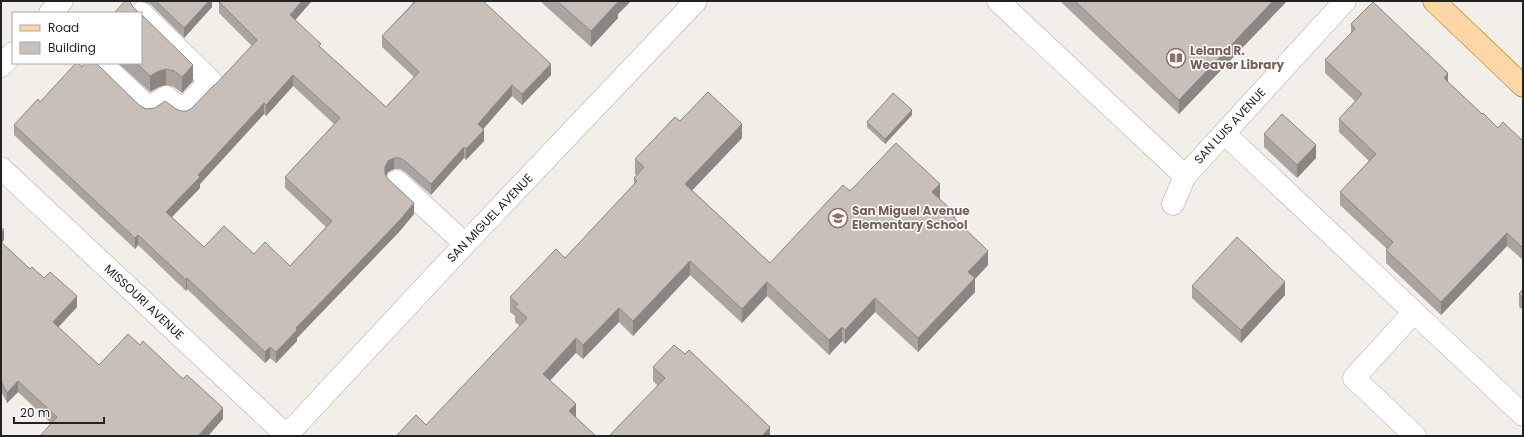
<svg xmlns="http://www.w3.org/2000/svg" width="1524" height="437" viewBox="0 0 1524 437" font-family="Poppins,sans-serif">
  <style>
    .lines { fill: none; stroke-linecap: round; stroke-linejoin: round }
    .minor-casing { stroke: #a9a9a9; stroke-width: 23 }
    .major-casing { stroke: #a06b00; stroke-width: 23 }
    .minor { stroke: #fff; stroke-width: 22 }
    .major { stroke: #fcd6a4; stroke-width: 22 }
    .wall { fill: #aba49e; fill-rule: evenodd }
    .shaded-wall { fill: #8b8681 }
    .building { fill: #c7bfb8; stroke: #8b8681; fill-rule: evenodd }
    .labels { text-anchor: middle; stroke-width: 3; stroke-linejoin: round; paint-order: stroke }
    .education-label { font-size: 12px; font-weight: bold; fill: #785e54; stroke: #fff; text-anchor: start }
    .street-label { font-size: 12px; fill: #222; stroke: #fff }
  </style>
  <rect width="100%" height="100%" fill="#f2efe9"/>
  <g class="lines">
    <g class="minor-casing">
      <path id="minor" d="M998 1 1185 176
        M50 13 62 1
        M101 63 149 108 166 97 183 110 211 81 141 13
        M1 66 13 53
        M1224 133 1523 415
        M1 168 287 436
        M397 181 465 244
        M1173 204 1185 176 1345 1
        M1414 312 1354 378 1415 436
        M286 436 465 244 696 1"/>
    </g>
    <g class="major-casing">
      <path id="major" d="M1434 1 1523 86"/>
    </g>
    <use href="#minor" class="minor"/>
    <use href="#major" class="major"/>
  </g>
  <path class="wall" d="M142 1H212V7L184 38 150 4Z
    M411 1H483L551 75 522 105 512 96 483 129 484 141 466 160 464 158 431 195 405 172 400 169H394L388 172 386 176 414 214 399 232 297 338V341L276 363 270 358 265 363 187 289 186 291 138 245 135 249 14 135V125L82 67 146 109H176L181 111H187L192 108 215 85 252 46 219 13V2L295 20 321 48 386 107 414 77 382 47V36L413 3ZM293 86 334 124 285 177V188L326 227 290 266 254 254 204 247 172 217 200 188V184L264 114 266 116Z
    M540 1H631L618 14V18L591 47Z
    M1060 1H1287L1179 114Z
    M141 14 193 81 182 93 174 87 166 85 159 87 150 92 118 63H141Z
    M1351 24 1448 82 1482 114 1498 128 1523 141V260L1507 246 1441 315 1386 263V250L1387 249 1340 205V192L1369 161 1339 132V119L1355 101 1325 73V60L1351 33Z
    M912 115 885 144 867 127V122Z
    M680 121 742 138 692 190 770 263 850 191 940 198 939 199 988 265 975 279V292L918 352 875 312 845 344 842 341 829 355 767 296 742 323 690 275 633 336 619 322 583 359 576 353 520 326 515 322V316L510 312V297L565 258 634 185V178L637 175 635 174V159Z
    M1264 134 1316 158 1297 178 1264 147Z
    M1 227 4 240 2 243 30 269 44 278 77 307 58 327 99 365 140 345 223 419 51 423 18 392 7 403 1 391Z
    M1192 286 1285 295 1241 343 1192 298Z
    M1523 289V310L1519 307V294Z
    M653 367 770 436 657 385 653 381Z"/>
  <path class="shaded-wall" d="M209 1H212V7L184 38V28Z
    M302 1H312L290 26V15Z
    M617 1H631L618 14V18L591 47V31Z
    M1273 1H1287L1179 114V100Z
    M551 64V75L522 105V94Z
    M193 65V81L182 93V77Z
    M166 69V85L159 87 150 92V76L159 71Z
    M1448 73V86L1444 78Z
    M293 75V86L266 116V105Z
    M512 85V96L478 135V124Z
    M264 103V114L200 184V188L166 223V212L198 175Z
    M912 110V115L885 144V139Z
    M742 124V138L685 198V184Z
    M484 130V141L466 160V149Z
    M1316 145V158L1297 178V165Z
    M464 147V158L431 195V184Z
    M394 158V169L388 172 385 178V167L388 161Z
    M940 184V198L932 207V192Z
    M414 203V214L399 232 297 338V341L276 363V352L296 328Z
    M955 213V227L952 216Z
    M4 230V240L1 244V233Z
    M1507 233V246L1441 315V302Z
    M138 235V245L135 249V238Z
    M988 251V265L975 279V292L918 352V338L968 272Z
    M690 261V275L633 336V321Z
    M187 278V289L186 291V280Z
    M767 282V296L742 323V309Z
    M1285 282V295L1241 343V330Z
    M77 296V307L53 333V322Z
    M875 298V312L845 344V330Z
    M619 308V322L583 359V345Z
    M842 327V341L829 355V340Z
    M576 338V353L543 388V374Z
    M270 347V358L265 363V352Z
    M18 381V392L7 403V393Z
    M576 404V419L569 411Z
    M223 408V419L208 436H198Z
    M770 427V436H762Z"/>
  <path class="building" d="M125 1H130L132 6 139 13H114Z
    M156 1H209L184 28Z
    M220 1H302L290 15 321 44 319 46 386 107 419 72 382 36 416 1H483L551 64 522 94 512 85 478 124 484 130 466 149 464 147 431 184 405 161 400 158H394L388 161 385 167V174L388 179 414 203 399 221 296 328 297 330 276 352 270 347 265 352 187 278 186 280 138 235 135 238 14 125 38 99 40 102 76 63H78L82 67 85 63H96L140 106 146 109 155 108 165 101 176 109 181 111H187L192 108 214 85H215L257 40 219 2ZM293 75 340 118 285 177 332 221 290 266 265 242 254 254 224 226 204 247 166 212 200 177 198 175 264 103 266 105Z
    M557 1H618V2L591 31Z
    M1075 1H1273L1179 100Z
    M1373 2 1448 73 1444 78 1482 114 1483 113 1498 128 1503 122 1523 141V248L1507 233 1441 302 1386 250 1393 242 1340 192 1376 154 1339 119 1362 94 1325 60 1355 29 1351 24Z
    M141 14 193 65 182 77 174 71 166 69 159 71 150 76 136 63H141Z
    M708 92 742 124 685 184 770 263 843 185 850 191 896 143 940 184 932 192 955 213 952 216 988 251 968 272 975 278 918 338 875 298 845 330 842 327 829 340 767 282 742 309 690 261 633 321 619 308 583 345 576 338 543 374 576 404 569 411 596 436H396L416 415 426 425 527 318 515 307 518 304 510 297 556 249 565 258 637 181 634 178 644 167 635 159 675 117 680 121Z
    M893 93 912 110 885 139 867 122Z
    M1282 114 1316 145 1297 165 1264 134Z
    M1 227 4 230 1 233Z
    M1237 237 1285 282 1241 330 1192 286Z
    M1 242 30 269 32 267 44 278 50 272 77 296 53 322 99 365 128 334 140 345 143 341 183 379 187 375 223 408 198 436H40L57 417 18 381 7 393 1 381Z
    M1523 289V298L1519 294Z
    M674 345 685 354 689 350 770 427 762 436H609L665 378 653 367Z"/>
  <defs>
    <g id="library-ring" transform="scale(1)"><circle r="9.5" fill="#fff" stroke="#8d6e63" stroke-width="1.5"/><path d="M-6-4Q-3-5.5-.7-3.5V5Q-3 3-6 4ZM6-4Q3-5.5 .7-3.5V5Q3 3 6 4Z" fill="#8d6e63"/></g>
    <g id="school-ring" transform="scale(1)"><circle r="9.5" fill="#fff" stroke="#8d6e63" stroke-width="1.5"/><path d="M0-5L7-2L0 1L-7-2ZM-4 1L0 2.5L4 1V4Q0 6-4 4Z" fill="#8d6e63"/></g>
  </defs>
  <g fill-rule="evenodd">
    <use href="#library-ring" x="1176" y="58"/>
    <use href="#school-ring" x="838" y="218"/>
  </g>
  <g class="labels">
    <g class="education-label">
      <text x="1190" y="55">Leland R.<tspan x="1190" dy="14">Weaver Library</tspan></text>
      <text x="852" y="215">San Miguel Avenue<tspan x="852" dy="14">Elementary School</tspan></text>
    </g>
    <g class="street-label">
      <text transform="translate(1230 126) rotate(-47)" y="4">SAN LUIS AVENUE</text>
      <text transform="translate(490 218) rotate(-46)" y="4">SAN MIGUEL AVENUE</text>
      <text transform="translate(144 302) rotate(43)" y="4">MISSOURI AVENUE</text>
    </g>
  </g>
  <rect width="1524" height="437" fill="none" stroke="#222222" stroke-width="4"/>
  <rect x="12" y="12" width="130" height="52" fill="#ffffff" stroke="#a7a7a7"/>
  <rect x="20" y="25" width="20" height="6" fill="#fcd6a4" stroke="#a7a7a7"/>
  <text x="48" y="32" font-size="12" fill="#222222">Road</text>
  <rect x="20" y="42" width="20" height="12" fill="#c7bfb8" stroke="#a7a7a7"/>
  <text x="48" y="52" font-size="12" fill="#222222">Building</text>
  <path d="M14 417v6h90v-6" fill="none" stroke="#222222" stroke-width="2"/>
  <text x="20" y="417" font-size="12" fill="#222222" stroke="#ffffff" stroke-width="3" paint-order="stroke">20 m</text>
</svg>
